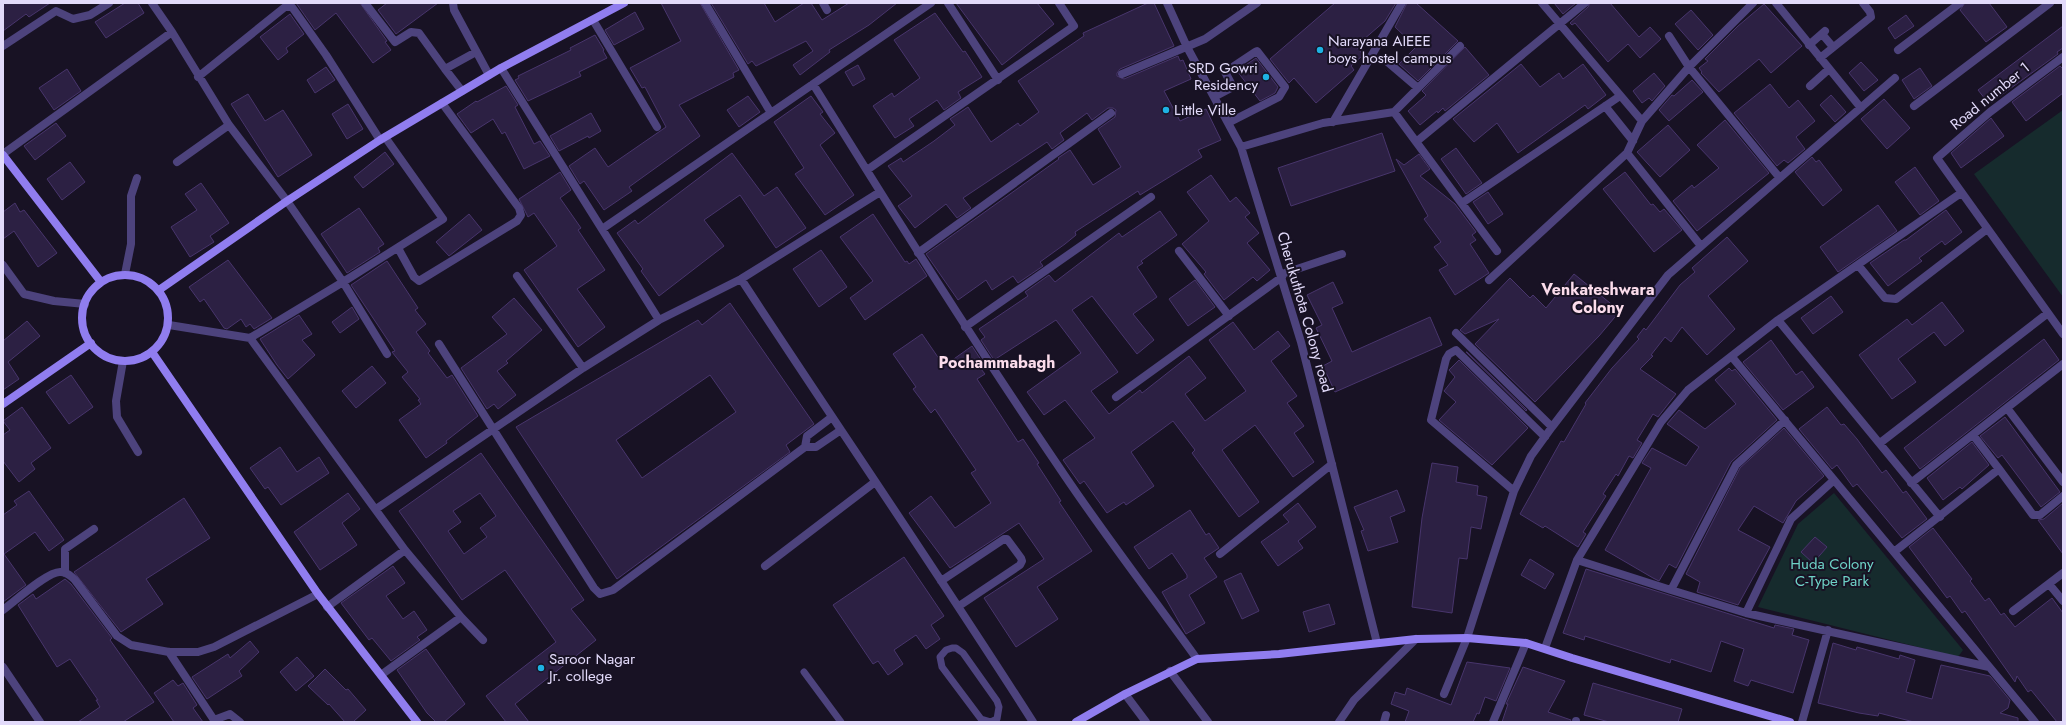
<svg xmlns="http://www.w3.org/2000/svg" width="2066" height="725" viewBox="0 0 2066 725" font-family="Jost,sans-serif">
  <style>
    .green { fill: #162b2d }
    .building { fill: #2c2043; stroke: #48356c; fill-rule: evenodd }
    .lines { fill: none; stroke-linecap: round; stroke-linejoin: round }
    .lane { stroke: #4d437d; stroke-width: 7 }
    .street { stroke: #4d437d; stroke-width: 8 }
    .secondary { stroke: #907def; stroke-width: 8 }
    .poi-dot { fill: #1eb2e3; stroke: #181224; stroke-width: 1.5 }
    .labels { text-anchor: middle; stroke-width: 4; stroke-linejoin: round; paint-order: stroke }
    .poi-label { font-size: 15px; fill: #e2dafa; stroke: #181224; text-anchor: start }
    .street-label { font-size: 15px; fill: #e2dafa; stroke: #181224 }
    .park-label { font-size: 15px; fill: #6ed2c7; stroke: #181224 }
    .neighbourhood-label { font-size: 16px; font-weight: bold; fill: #fbdceb; stroke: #181224 }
  </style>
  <rect width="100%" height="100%" fill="#181224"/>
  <path class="green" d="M2063 110V297L1974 174Z
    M1834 493 1963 650 1958 657 1758 607 1798 524Z"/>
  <path class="building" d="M3 3H50L29 17 26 14 3 31Z
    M125 3H138L144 13 106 38 95 22Z
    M296 3H360L387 41 385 42 391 50 373 63 336 13 315 30Z
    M387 3H438L396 34 378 10Z
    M661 3H700L739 70 733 73 734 77 679 105 700 136 629 187 632 191 604 210 584 181 580 184 569 166 595 148 608 167 666 127 645 87 642 88 630 68 681 41Z
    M711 3H764L775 22 804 3H811L822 20 849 3H897L869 25 829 50 830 52 800 75 793 65 813 51 806 41 756 66 752 61 748 64Z
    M956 3H1037L1054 24 1002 65Z
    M1148 3H1154L1174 46 1120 69 1117 73V76L1124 79 1178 56 1180 61 1183 60 1191 79 1164 91 1180 121 1206 109 1221 140 1198 150 1202 157 1140 195 1138 191 1075 232 1076 235 1065 244 1040 262 1043 266 1018 283 1013 276 992 290 986 280 958 300 926 254 1059 159 1058 158 1070 150 1093 185 1121 167 1098 129 1115 117 1116 110 1113 108H1108L1092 120 1087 113 1060 133 1064 140 1052 149 1047 142 963 198 971 208 957 218 946 204 915 228 898 206 912 196 888 166 901 158 903 162 934 141 955 125 950 119 968 107 991 142 1018 123 1020 126 1039 112 1018 81 1084 36 1083 33Z
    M1335 3H1396L1385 21 1356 46 1363 55 1351 66 1354 70 1316 103 1294 78 1289 83 1270 59Z
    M1407 3H1416L1458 41 1418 81 1399 64 1416 47 1395 27Z
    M1554 3H1576L1563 14Z
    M1590 3H1610L1639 37 1650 27 1661 39 1640 58 1628 44 1608 62 1575 23 1572 25 1570 23 1588 7Z
    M1965 3H1989L2007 27 1986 42 1960 10Z
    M1764 4 1802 46 1771 73 1759 59 1719 92 1701 73 1702 72 1699 68 1708 61 1705 59 1738 26Z
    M1691 10 1713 35 1698 50 1675 24Z
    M635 12 644 29 614 45 605 30Z
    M935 13 963 52 965 51 982 77 958 92 961 98 944 110 937 100 909 119 914 126 895 138 873 106 892 93 894 97 920 78 894 40Z
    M290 14 304 34 286 48 288 52 278 60 260 37Z
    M1906 15 1914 26 1895 39 1888 28Z
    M2063 26V48L2057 52 2058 54 1989 104 1978 90Z
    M595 35 604 50 603 51 607 58 579 72 581 76 528 101 515 80 519 78 518 76 571 50 570 48Z
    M1465 47 1489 75 1445 111 1443 108 1438 113 1437 111 1420 125 1408 111 1424 97 1426 95 1422 91Z
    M1256 58 1278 87 1275 93 1260 101 1237 71Z
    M1861 62 1878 80 1864 91 1849 73Z
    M1521 64 1540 87 1559 73 1563 79 1583 64 1606 95 1588 109 1585 105 1518 153 1497 123 1474 142 1453 119Z
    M858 65 865 79 853 86 845 72Z
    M2060 66 2063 69V93L2026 121 2012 102Z
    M326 67 335 80 315 93 307 80Z
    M1920 68 1932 86 1914 99 1902 80Z
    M67 69 81 91 54 110 39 88Z
    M1654 73 1665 86 1652 101 1649 98 1642 103 1633 91Z
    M1692 80 1703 92 1669 121 1659 110 1672 95 1674 96Z
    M1770 84 1789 108 1798 100 1815 121 1796 137 1805 149 1788 163 1784 160 1777 166 1734 113Z
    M506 86 518 105 515 107 534 144 540 141 550 156 524 169 505 132 502 134 493 119 471 133 457 114 476 101 477 102Z
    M248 94 265 121 283 110 312 155 278 177 231 104Z
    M1831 95 1846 112 1835 122 1820 105Z
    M748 96 760 112 739 127 727 110Z
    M811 96 823 112 820 114 835 133 820 145 854 195 825 215 795 174 804 168 774 122Z
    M1884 99 1910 128 1887 149 1861 119Z
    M348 104 363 129 347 139 332 114Z
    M591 113 601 131 589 138 588 136 559 151 550 136Z
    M1991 118 2004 136 1961 168 1951 153Z
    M1725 120 1769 173 1697 231 1673 201 1692 185 1694 188 1719 168 1697 145Z
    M56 123 66 136 35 160 24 146Z
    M1668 125 1690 150 1660 177 1637 152Z
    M1382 133 1395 171 1291 206 1278 168Z
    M1456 148 1482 183 1466 194 1441 159Z
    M385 152 394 164 363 188 354 177Z
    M732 153 764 196 777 187 806 228 776 248 740 195 704 220 724 246 659 296 641 271 643 269 617 233 635 220 638 224Z
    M1419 154 1430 169 1420 176 1455 204 1476 232 1472 235 1476 240 1470 244 1489 273 1455 295 1439 270 1448 265 1434 247 1441 242 1424 219 1428 216 1396 159 1404 165Z
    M1812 157 1816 162 1819 160 1842 190 1823 206 1795 172Z
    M70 162 85 182 62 200 47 179Z
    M1915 167 1939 201 1920 215 1895 182Z
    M560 172 571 190 560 198 581 228 578 230 605 270 577 289 605 327 578 347 524 270 557 246 534 213 528 217 519 199Z
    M1625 172 1651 205 1653 204 1660 212 1664 209 1682 230 1654 252 1603 189Z
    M1211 175 1230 202 1236 197 1250 213 1245 217 1259 233 1247 243 1270 270 1257 281 1253 277 1224 300 1204 274 1206 272 1182 244 1209 221 1187 192Z
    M201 183 229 223 210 236 214 242 190 257 171 227 197 210 185 194Z
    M1488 192 1503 214 1488 224 1473 202Z
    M15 203 20 212 24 210 57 253 38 267 14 231 3 239V212Z
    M1878 205 1897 231 1838 272 1820 247Z
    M359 208 384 244 378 248 380 252 347 273 321 234Z
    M1946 210 1962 232 1945 245 1942 241 1919 258 1922 261 1888 286 1870 263 1904 240H1906Z
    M1160 211 1177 235 1141 261 1143 263 1137 267 1157 297 1133 314 1154 340 1137 354 1092 296 1072 310 1118 372 1091 391 1109 414 1140 390 1142 393 1189 356 1206 378 1185 394 1205 421 1246 391 1209 340 1233 322 1254 350 1278 331 1290 346 1271 361 1297 396 1287 403 1304 426 1294 433 1314 462 1293 477 1255 425 1222 450 1259 502 1239 517 1192 453 1195 450 1173 421 1131 452 1154 486 1126 505 1124 502 1107 513 1084 481 1080 484 1063 460 1095 438 1065 400 1044 415 1027 392 1081 353 1056 320 994 360 981 340 985 337 979 329 1028 296 1025 292 1049 275 1055 282 1119 233 1122 237Z
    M469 214 482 230 449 256 436 242Z
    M873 214 905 262 907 261 909 264 916 259 927 276 865 320 850 298 873 281 840 237Z
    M1727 237 1748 261 1708 296 1735 329 1707 355 1682 327 1671 342 1665 337 1651 355 1653 356 1640 369 1676 394 1658 417 1653 414 1637 440 1642 443 1633 458 1629 456 1618 476 1616 474 1603 494 1606 496 1583 532 1586 534 1578 547 1545 526 1543 528 1520 514 1561 441 1564 442 1586 404 1585 403 1612 368 1639 339 1637 337 1644 328 1646 330 1680 285 1695 272 1692 268Z
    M821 250 847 287 819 307 793 269Z
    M228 260 272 318 254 329 250 324 246 327 241 319 227 329 224 328 204 299 200 302 189 287Z
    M387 261 418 308 415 310 426 324 416 332 430 351 428 353 447 378 452 375 478 416 446 441 447 443 426 458 399 420 421 404 418 400 420 399 402 377 408 372 392 352 395 351 351 285Z
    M1574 274 1620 311 1599 336 1535 402 1475 344 1499 319 1465 334 1460 330 1510 278 1530 298 1533 295 1546 308Z
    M1195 280 1215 307 1188 326 1169 299Z
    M1333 282 1343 303 1332 308 1352 352 1430 317 1442 345 1335 392 1323 366 1332 361 1316 328 1322 325 1307 295Z
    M1831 296 1843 312 1813 334 1801 318Z
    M514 298 542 330 506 361 508 363 497 371 516 395 498 409 494 404 487 409 461 368 507 334 492 317Z
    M1942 302 1964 331 1945 346 1934 332 1898 359 1916 382 1892 399 1859 355 1907 319 1912 325Z
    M730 303 814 424 786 445 790 452 617 579 516 427 698 320 702 325ZM710 375 736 412 642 478 616 440Z
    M352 307 359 319 340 333 332 322Z
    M299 315 312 334 302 340 315 355 288 379 277 365 260 339Z
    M27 321 40 336 8 362 19 379 3 390V341Z
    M922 334 944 366 972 346 985 366 981 369 985 374 977 379 1018 442 1023 439 1039 463 1037 464 1061 501 1059 502 1092 551 1037 587 1058 619 1016 647 984 598 1044 559 1019 523 950 568 909 513 931 496 955 528 991 503 971 473 976 470 935 409 931 413 913 389 916 387 893 354Z
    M2044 339 2059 360 1920 469 1904 448Z
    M1771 340 1796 375 1802 371 1814 387 1783 410 1743 362Z
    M1466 352H1467L1527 410 1526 411Z
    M1459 360 1528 428 1492 465 1439 420 1456 402 1444 391 1455 377 1449 370Z
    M372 366 386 383 356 408 342 391Z
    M1729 368 1732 371 1735 369 1777 420 1731 462 1676 568 1669 564 1659 581 1653 578 1605 550 1651 468 1642 463 1652 448 1686 466 1699 447 1667 424 1679 410 1705 429 1736 404 1715 380Z
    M71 375 93 407 69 424 46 392Z
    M22 407 51 448 31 463 35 469 19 482 3 461V435L10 430 3 421Z
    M1827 407 1841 425 1844 424 1857 439 1882 473 1886 470 1903 493 1906 491 1927 519 1902 538 1857 484 1853 487 1837 465 1832 469 1799 429Z
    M2005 417 2060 492 2041 507 2002 455 1998 458 1980 436Z
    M1784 428 1824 476 1796 501 1783 523 1754 506 1738 530 1770 547 1738 605 1697 592 1700 582 1686 574 1740 468Z
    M1972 442 1989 465 1962 489 1960 487 1943 500 1927 478Z
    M280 447 297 472 319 457 329 473 281 505 268 487 265 489 250 468Z
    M481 453 584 600 571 609 596 640 515 704 529 722H506L486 696 556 642 505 570 462 600 399 511ZM480 493 496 516 480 528 487 537 464 554 448 531 461 522 453 511Z
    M1432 463 1458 467 1456 482 1478 486 1477 495 1487 497 1481 529 1471 527 1467 559 1459 558 1452 613 1412 607 1422 518Z
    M1397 490 1405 511 1390 517 1398 542 1368 551 1361 531 1364 530 1354 507Z
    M29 491 64 540 49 551 35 532 4 554 26 585 3 602V515L17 505 14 501Z
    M348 493 360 509 342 523 357 545 320 570 294 532Z
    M184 498 210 538 146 579 163 604 121 632 74 572Z
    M1298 503 1316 527 1298 541 1303 548 1278 566 1261 542 1289 522 1283 515Z
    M2063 503V554L2038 520 2044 519Z
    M1190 510 1206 535 1209 533 1219 548 1204 558 1217 577 1189 595 1205 623 1186 634 1162 592 1187 578V575L1172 553 1149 569 1134 547Z
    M1933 528 1972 579 1970 581 1985 601 1989 598 2001 615 2004 613 2015 627 2052 598 2063 613V722H2057L2031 690 2028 692 2017 676 2015 682 1965 611 1962 613 1950 596 1947 598 1909 547Z
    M1815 537 1827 547 1813 563 1801 552Z
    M904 557 944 616 931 625 940 639 926 649 916 635 894 650 903 664 888 675 878 661 873 664 833 605Z
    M1530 559 1554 574 1545 589 1521 575Z
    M393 566 405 583 386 596 403 619 414 611 427 630 417 637 420 640 391 661 372 638 369 640 341 603Z
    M1586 569 1774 628 1775 625 1794 629 1792 635 1809 640 1793 693 1751 680 1748 686 1734 681 1744 649 1721 641 1711 672 1671 659 1670 663 1585 636 1584 640 1563 633Z
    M1241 573 1259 611 1242 619 1224 581Z
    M65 579 71 584 112 638 110 640 154 702 123 722H78L100 707 96 700H98L70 659 57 667 18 605 33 594 36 599Z
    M1329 604 1335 624 1309 632 1303 612Z
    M250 641 259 652 239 671 242 676 207 699 192 677 228 654 230 658Z
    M1833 643 1856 650 1857 647 1899 659 1900 655 1915 660 1906 692 1932 699 1941 665 1990 676 2010 700 2008 708 2000 713 2018 718V722H1914L1879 713 1878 716 1859 713 1818 703Z
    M426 649 465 704 444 722H436L427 713 397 670Z
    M297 657 314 676 296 691 280 672Z
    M1467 662 1510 668 1496 701 1485 697 1479 714 1477 713 1473 722H1405L1409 711 1391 704 1395 692 1405 695 1407 688 1451 705Z
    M1523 667 1565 681 1548 712 1571 720 1570 722H1502L1508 704H1506Z
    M325 669 346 690 348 689 366 710 353 722H345L329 704 328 705 308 686Z
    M173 680 178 686 183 683 197 705 193 708 203 722H174L154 693Z
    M1593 683 1682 709 1678 722H1609L1584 715Z"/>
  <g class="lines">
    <path class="lane" d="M952 648H956L963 653 997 701 999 707 997 719 991 722 981 719 942 667 940 657 946 650Z
      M804 672 841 722"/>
    <path class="street" d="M152 3 172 32 229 125 287 201 343 282 387 354
      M365 3 395 42 411 32 419 33 445 69 476 52
      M453 3 454 10 489 75
      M705 3 771 113
      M823 3 827 10
      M948 3 998 80
      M1167 3 1187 47 1241 147 1301 342 1377 643
      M1542 3 1642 121
      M1776 3 1861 108
      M593 20 657 127
      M1822 34 1833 47
      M1669 36 1689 67 1779 177
      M1809 45 1825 31
      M3 46 56 11 73 19 90 15 109 3
      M1898 50 1960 3
      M2063 57 1990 112 1937 158 2063 334
      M1820 58 1871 17 1870 12 1863 3
      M1384 59 1418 88
      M501 68 659 320
      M445 69 462 91
      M1122 74 1205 39 1257 3
      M198 77 285 7H292L326 55 380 140
      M813 84C895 216 977 347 1065 476 1107 538 1153 598 1197 659
      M1810 86 1829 69
      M1214 97 1233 87 1225 72 1255 52 1257 51 1285 87 1279 97 1228 123
      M1605 106 1633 141
      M1914 106 2050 3
      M1394 112 1497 251
      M1333 122 1402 3
      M1416 142 1585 3
      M1241 147 1323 123 1394 112 1460 46
      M1627 153 1701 246
      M3 154 172 32
      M177 162 229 125
      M867 170 1074 26 1059 3
      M1462 203 1620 96
      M602 229 931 3
      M398 248 414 277 419 281 517 221 521 215 519 208 442 103
      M1179 251 1229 316
      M918 253 1111 113
      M3 265 24 294 54 301 85 304
      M1858 265 1885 298 1896 299 1987 229
      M125 274 131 244V196L137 178
      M1282 274 1342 254
      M517 276 583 368
      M741 279C838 427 938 573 1033 722
      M1489 280 1627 153 1642 121 1689 67 1753 3
      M1778 320 1940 517
      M169 325 250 338 405 550 461 617 381 675
      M965 327 1151 197
      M1456 333 1552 427
      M250 338 343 282 443 219 385 137
      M439 344 594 588 600 594 613 590 805 447
      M1732 357 2035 722
      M123 361 116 401 117 417 138 452
      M1116 397 1282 277
      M2007 408 2063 482
      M832 417 807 436 805 447H816L841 430
      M1973 435 1999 469
      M1880 443 2048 313
      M1911 483 2063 364
      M1514 491 1431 420 1446 359 1449 354 1456 350 1545 437
      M376 509 583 368 659 320 741 279 880 192
      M1894 552 1999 469 2033 515H2040L2063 496
      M1220 554 1332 464
      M1577 560 1671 590 1736 465 1785 420
      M765 566 875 482
      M65 573V549L94 529
      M941 581 1004 539H1007L1021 558 1022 561 1020 565 959 606
      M2049 584 2063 601
      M1671 590 1746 613 1989 667
      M327 607 405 550
      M3 610C14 602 49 570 61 572 67 572 71 576 75 580L117 636 131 645 169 652H198L214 647 318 594
      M2013 611 2063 573
      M1746 613 1791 519 1834 480
      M461 617 483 640
      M1545 648 1577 560 1661 422 1688 390 1778 320 1961 193
      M169 652 214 720 230 714 240 722
      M3 667 40 722
      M1170 671 1208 722
      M1125 694 1146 722
      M1444 694 1467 638 1514 491 1531 456 1552 427 1668 275 1895 78
      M1339 722 1354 700 1416 639
      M1384 722 1386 715
      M1493 722 1526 643
      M1576 722V721
      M1802 722 1828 630"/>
    <path class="secondary" d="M3 155 101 282
      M82 318a43 43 0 1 1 86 0a43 43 0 1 1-86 0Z
      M159 290 287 201 380 140 501 68 624 3
      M152 352 318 594 417 722
      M3 404 91 343
      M1076 722 1125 694 1197 659 1279 654 1416 639 1467 638 1526 643 1572 658 1790 722"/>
  </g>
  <g class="poi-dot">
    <circle cx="1320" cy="50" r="4"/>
    <circle cx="1266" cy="77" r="4"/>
    <circle cx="1166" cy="110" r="4"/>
    <circle cx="541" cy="668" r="4"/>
  </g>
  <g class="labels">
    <g class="poi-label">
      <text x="1328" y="46">Narayana AIEEE<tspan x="1328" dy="17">boys hostel campus</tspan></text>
      <text x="1258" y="73" text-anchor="end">SRD Gowri<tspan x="1258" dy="17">Residency</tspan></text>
      <text x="1174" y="115">Little Ville</text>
      <text x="549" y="664">Saroor Nagar<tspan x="549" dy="17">Jr. college</tspan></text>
    </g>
    <g class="street-label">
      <text transform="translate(1990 96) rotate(-39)" y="5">Road number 1</text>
      <text transform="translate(1305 312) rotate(74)" y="5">Cherukuthota Colony road</text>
    </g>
    <g class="park-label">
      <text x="1832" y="569">Huda Colony<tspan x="1832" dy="17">C-Type Park</tspan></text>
    </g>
    <g class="neighbourhood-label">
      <text x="1598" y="295">Venkateshwara<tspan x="1598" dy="18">Colony</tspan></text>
      <text x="997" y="368">Pochammabagh</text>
    </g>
  </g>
  <rect width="2066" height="725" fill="none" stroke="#e2dafa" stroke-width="8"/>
</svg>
